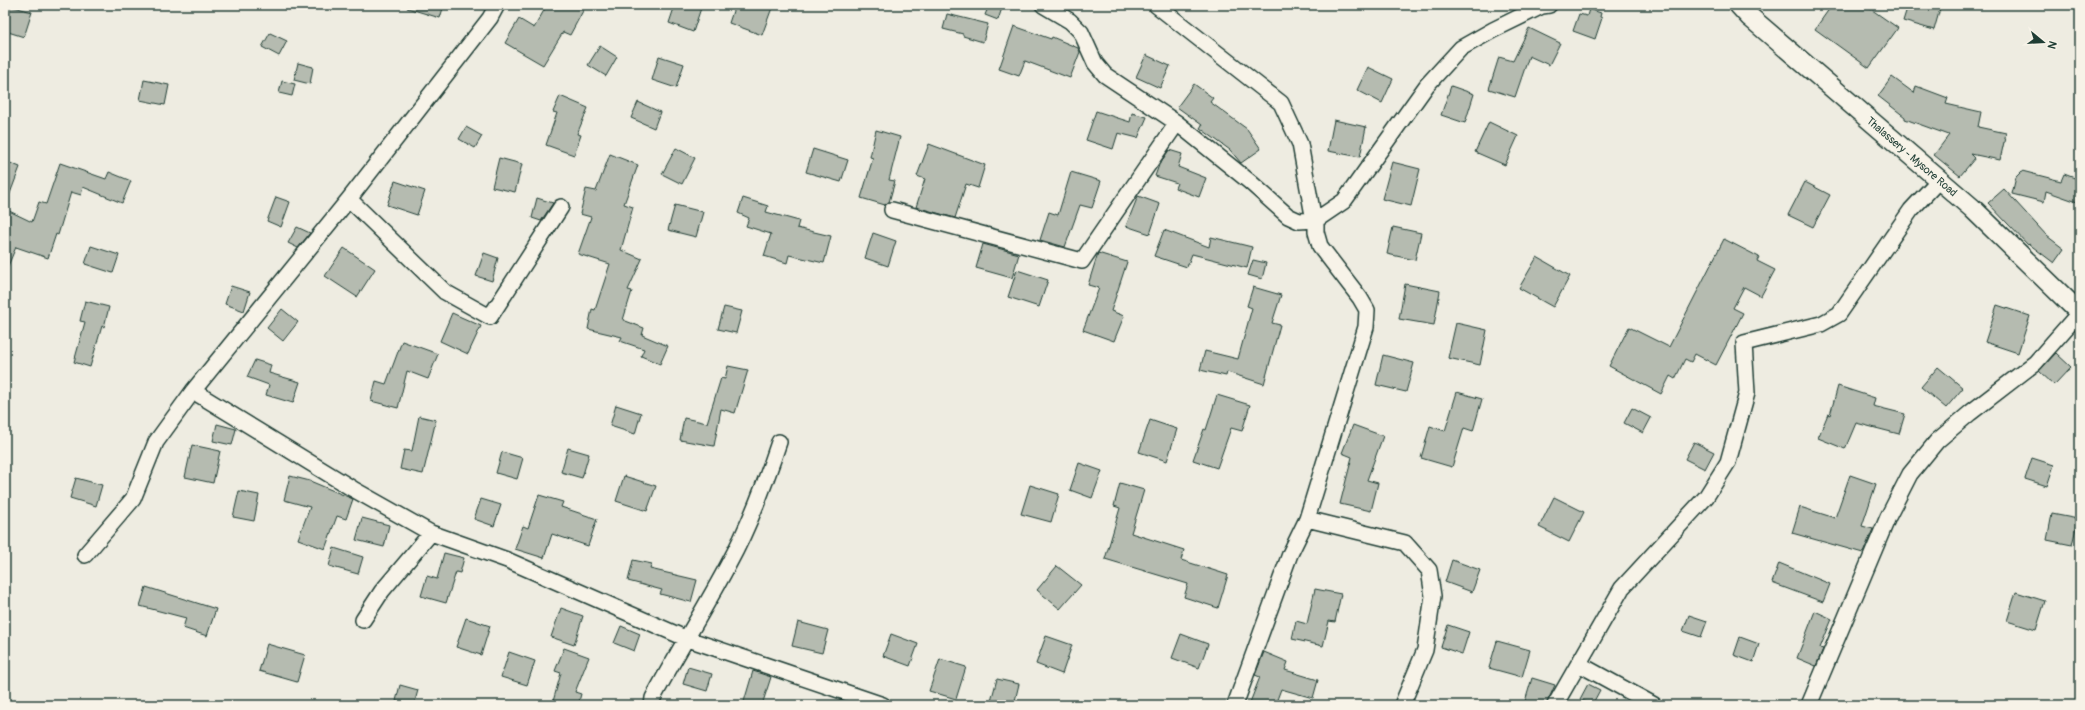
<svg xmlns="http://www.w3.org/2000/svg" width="2085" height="710" viewBox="0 0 2085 710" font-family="Pangolin,sans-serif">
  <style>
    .building { fill: #b5bbb0; stroke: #1f3d34 }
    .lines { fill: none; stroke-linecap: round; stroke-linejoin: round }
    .minor-casing { stroke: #1f3d34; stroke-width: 18 }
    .major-casing { stroke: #1f3d34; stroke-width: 22 }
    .minor { stroke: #f7f3e8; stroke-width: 15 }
    .major { stroke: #f7f3e8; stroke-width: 19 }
    .labels { text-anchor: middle; stroke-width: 4; stroke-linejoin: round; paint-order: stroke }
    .street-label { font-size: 11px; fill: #1f3d34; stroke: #f7f3e8 }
  </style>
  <rect width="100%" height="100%" fill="#eeece1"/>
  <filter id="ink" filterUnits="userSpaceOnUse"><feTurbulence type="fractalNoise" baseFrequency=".025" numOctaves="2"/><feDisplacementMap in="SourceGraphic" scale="8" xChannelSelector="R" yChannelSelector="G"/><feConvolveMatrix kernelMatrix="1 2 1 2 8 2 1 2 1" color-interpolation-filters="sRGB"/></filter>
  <g filter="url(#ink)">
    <path class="building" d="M7 5 32 12 24 37 5 31V13Z
      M408 5H444L440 18 407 8Z
      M547 5H576L584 9 570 35 563 32 543 65 505 43 519 19 534 28Z
      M675 5H702L693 32 669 23Z
      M735 5H773L762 35 729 23Z
      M989 5 1002 8 998 20 985 15Z
      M1832 5H1865L1898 28 1869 68 1815 29Z
      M1908 5H1941L1934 30 1903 21Z
      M1589 9 1601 13 1600 17 1602 18 1595 39 1573 31 1579 14 1587 16Z
      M947 14 988 24 983 42 963 36V34L943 29Z
      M1014 26 1051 39 1052 37 1078 48 1080 52 1070 78 1025 61 1019 76 999 69Z
      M1529 28 1560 43 1549 65 1529 56 1515 97 1489 89 1499 57 1513 61Z
      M270 33 287 41 279 56 262 47Z
      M600 46 617 57 606 76 588 65Z
      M1146 55 1170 66 1160 88 1136 77Z
      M659 56 684 64 676 88 652 80Z
      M298 63 313 67 310 84 294 80Z
      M1368 67 1393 79 1382 103 1357 90Z
      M1892 77 1914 93 1916 86 1948 98 1946 104 1981 112 1978 127 2006 133 2000 160 1971 154 1975 158 1960 176 1934 155 1949 135 1905 119V117L1878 96Z
      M144 80 169 85 165 105 140 100Z
      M282 81 295 84 292 96 279 93Z
      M1194 84 1213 98 1210 102 1247 129 1261 149 1241 163 1230 150 1200 128 1202 125 1177 107Z
      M1451 86 1474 94 1465 123 1441 115Z
      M560 96 588 108 577 134 581 135 574 155 546 145 557 113 553 112Z
      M638 102 660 112 654 128 631 118Z
      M1096 111 1130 122 1132 113 1147 117 1138 138 1118 133 1113 149 1086 140Z
      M1334 120 1366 127 1360 157 1328 151Z
      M1489 122 1518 136 1505 165 1475 152Z
      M466 127 482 136 475 148 459 139Z
      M876 130 900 137 889 180 895 181 889 202 885 205 861 198 873 158 870 157Z
      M929 144 985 165 978 188 966 184 955 218 916 207 925 179 917 176Z
      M676 148 695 158 682 184 662 174Z
      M813 149 848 160 841 182 806 172Z
      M1169 150 1182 154 1178 167 1206 178 1199 197 1175 188 1177 183 1155 176 1159 165Z
      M610 154 638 165 624 204 633 207 621 250 642 259 628 290 632 291 623 320 644 328 642 335 668 346 660 364 641 356 644 349 620 341 622 337 588 329 592 309 595 310 610 264 578 254 591 217 580 214 586 189 596 191Z
      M499 158 522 164 515 192 492 187Z
      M5 161 20 167 6 204H5Z
      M1392 162 1420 169 1411 206 1382 199Z
      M60 163 106 179 109 172 131 181 122 203 83 187 81 195 71 192 58 235 56 234 48 258 16 247 5 273V209L32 222 39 202 46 204Z
      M2022 171 2061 181 2064 174 2080 180V203L2046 191 2044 202 2012 194 2016 177Z
      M1071 172 1101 181 1092 208 1080 205 1065 247 1040 240 1049 212 1058 215Z
      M395 181 425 191 417 215 387 205Z
      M1805 182 1830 195 1813 227 1788 215Z
      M2004 189 2047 236 2064 249 2054 263 2029 244 2028 245 1988 203Z
      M1138 196 1160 204 1150 234 1126 226Z
      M276 197 290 202 281 227 267 221Z
      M537 198 553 203 541 221 532 218Z
      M743 198 768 206 766 212 799 221 797 228 831 236 824 263 789 255 787 263 764 256 771 234 746 226 749 218 738 213Z
      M675 205 703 212 696 237 668 230Z
      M297 227 310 233 298 248 288 243Z
      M1393 227 1421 233 1415 260 1387 254Z
      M1164 230 1209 247 1211 237 1252 247 1247 268 1192 254 1187 267 1154 256Z
      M873 233 896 241 888 266 865 258Z
      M1724 239 1759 257 1757 261 1775 270 1761 296 1744 287 1733 308 1743 313 1716 365 1695 354 1691 362 1685 359 1675 379 1670 376 1661 394 1609 366 1629 327 1669 347Z
      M983 244 1019 254 1012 278 976 268Z
      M91 246 119 255 113 273 85 264Z
      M344 248 375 269 357 297 325 276Z
      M484 253 498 258 492 281 476 276Z
      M1098 253 1127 262 1111 311 1124 316 1114 341 1083 330 1099 288 1088 285Z
      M1537 257 1570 276 1553 307 1519 288Z
      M1253 260 1266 263 1262 279 1248 275Z
      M1017 270 1048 280 1039 307 1008 297Z
      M1405 284 1440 291 1434 325 1399 319Z
      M231 286 250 292 244 311 225 304Z
      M1253 287 1281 295 1272 323 1280 325 1264 384 1227 372 1226 376 1200 370 1205 351 1238 359 1252 308 1247 306Z
      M85 301 109 307 104 327 102 326 90 367 74 362 85 322 80 321Z
      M1997 305 2030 316 2018 353 1985 342Z
      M724 307 742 311 736 333 718 329Z
      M282 309 298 322 283 341 267 328Z
      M452 313 481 326 468 354 440 341Z
      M1456 323 1487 330 1480 365 1448 358Z
      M402 341 438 354 428 379 407 371 398 408 371 401 376 381 386 384Z
      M2056 353 2071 367 2054 385 2039 371Z
      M1383 355 1414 363 1406 392 1376 385Z
      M255 360 271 365 269 373 300 382 293 403 266 395 269 385 247 377Z
      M728 366 748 370 735 413 721 409 714 446 680 440 684 418 707 423 721 378 725 379Z
      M1938 367 1963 388 1946 408 1921 387Z
      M1838 386 1875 398 1873 406 1905 414 1899 434 1856 423 1845 449 1818 438 1828 414 1830 415Z
      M1457 392 1482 399 1473 431 1464 428 1452 467 1421 458 1430 426 1445 431Z
      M1217 395 1250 405 1242 431 1231 428 1217 468 1193 460 1204 429 1206 430Z
      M616 405 641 413 635 434 610 426Z
      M1632 408 1651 418 1643 433 1624 423Z
      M419 416 436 420 423 474 400 469 404 450 412 451Z
      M1150 420 1177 429 1167 461 1139 452Z
      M217 424 236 429 232 445 213 441Z
      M1353 425 1383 436 1367 480 1378 483 1371 511 1340 504 1352 457 1342 453Z
      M1694 442 1714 452 1705 469 1685 459Z
      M192 445 220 451 213 483 185 477Z
      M568 448 589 454 582 478 561 472Z
      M502 452 523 458 517 479 496 473Z
      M2032 458 2054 465 2047 486 2025 479Z
      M1079 463 1102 471 1092 498 1070 490Z
      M1850 475 1876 484 1862 526 1873 529 1863 553 1792 533 1800 507 1835 518Z
      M290 476 310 481 353 499 346 519 337 516 325 549 298 539 310 507 284 500Z
      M624 476 656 486 647 511 616 501Z
      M76 478 102 485 96 506 70 498Z
      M1120 483 1144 490 1131 533 1184 550 1181 560 1228 575 1218 608 1184 597 1188 584 1105 559 1120 508 1114 506Z
      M1030 485 1059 494 1051 522 1021 514Z
      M239 491 259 495 254 521 233 517Z
      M539 495 563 502 561 507 597 519 588 546 552 534 544 558 515 549 523 526 528 528Z
      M1554 497 1584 512 1569 542 1539 527Z
      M481 499 501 505 494 526 474 519Z
      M2052 514 2078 519 2072 545 2047 540Z
      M362 518 389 525 384 547 356 540Z
      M334 548 363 557 358 574 329 566Z
      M444 553 464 558 460 573 456 572 446 603 421 596 427 576 437 579Z
      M633 560 652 564 650 569 697 580 691 602 660 594 662 590 628 581Z
      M1452 560 1480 570 1472 592 1445 582Z
      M1779 563 1830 584 1823 602 1772 583Z
      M1057 566 1081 585 1060 609 1037 590Z
      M146 587 216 609 207 636 183 628 186 618 140 606Z
      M1315 589 1341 594 1335 622 1329 621 1323 646 1292 639 1296 621 1307 624Z
      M2016 592 2045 601 2036 630 2007 621Z
      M561 608 583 616 574 645 551 637Z
      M1815 611 1832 619 1820 648 1823 649 1816 666 1797 658Z
      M1689 615 1707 621 1701 637 1683 631Z
      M466 618 490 626 481 655 456 647Z
      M798 622 828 630 822 653 792 646Z
      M1448 625 1469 632 1462 654 1441 647Z
      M621 626 640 634 634 651 614 643Z
      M891 634 918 644 910 666 883 656Z
      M1181 634 1208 644 1199 668 1172 658Z
      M1046 636 1072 645 1062 674 1036 664Z
      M1740 637 1759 644 1753 662 1734 655Z
      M1497 641 1530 650 1522 677 1489 668Z
      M267 644 305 655 297 682 259 671Z
      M564 648 589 657 575 692 581 694 578 705H552L561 673 555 671Z
      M509 652 535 661 527 685 501 677Z
      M1264 652 1288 662 1285 670 1318 680 1313 698 1281 689 1275 705H1249L1260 677 1255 675Z
      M940 659 966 667 956 699 929 691Z
      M688 667 712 674 707 691 683 684Z
      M753 671 771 677 762 705H743Z
      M1532 678 1555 685 1546 705H1524Z
      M997 679 1019 684 1014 705H990Z
      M1588 684 1600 690 1592 705 1580 699Z
      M400 685 418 690 414 705 396 701Z"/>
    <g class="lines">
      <g class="minor-casing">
        <path id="minor" d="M1043 5 1070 21 1081 32 1095 63 1105 75 1177 123 1250 182 1288 216 1299 221 1316 220V232L1320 246 1360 298 1367 310 1366 327 1307 519 1290 554 1235 705
          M1156 5 1281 103 1300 144 1312 210 1316 220 1344 201 1427 85 1461 48 1493 30 1542 6 1549 5
          M349 199 445 292 490 317 561 207
          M892 210 1082 261 1177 123
          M193 391 353 489 431 533 507 560 685 638 883 705
          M1307 519 1405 543 1429 570 1433 596 1425 650 1402 705
          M85 555 133 499 156 442 193 391 349 199 490 18 497 5
          M363 620 382 591 431 533
          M1579 664 1654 705
          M652 705 653 698C677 653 704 610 728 565 749 527 765 484 779 442
          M1555 705 1622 588 1706 497 1728 462 1747 393 1744 343 1821 324 1839 314 1911 210 1939 180
          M1809 705 1888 517 1910 474 1937 441 1970 413 2035 363 2080 312"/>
      </g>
      <g class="major-casing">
        <g id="major">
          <path id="s1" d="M1739 5 1750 17 1972 208 2080 313"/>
        </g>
      </g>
      <use href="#minor" class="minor"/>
      <use href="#major" class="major"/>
    </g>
  </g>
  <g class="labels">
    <g class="street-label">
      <text dy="4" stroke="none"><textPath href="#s1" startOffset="230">Thalassery - Mysore Road</textPath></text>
    </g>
  </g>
  <rect width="2085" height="710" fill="none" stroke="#f7f3e8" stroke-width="20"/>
  <rect x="10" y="10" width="2065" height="690" fill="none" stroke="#1f3d34" stroke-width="1.5" filter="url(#ink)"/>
  <g transform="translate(2043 42) rotate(108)" stroke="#f7f3e8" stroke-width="3" paint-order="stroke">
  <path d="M0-3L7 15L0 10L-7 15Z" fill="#1f3d34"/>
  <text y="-6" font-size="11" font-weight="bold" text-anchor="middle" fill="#1f3d34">N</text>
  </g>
</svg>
